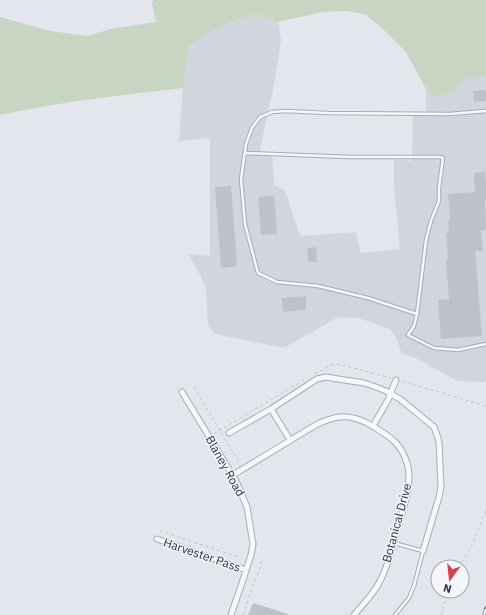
<svg xmlns="http://www.w3.org/2000/svg" width="486" height="615" viewBox="0 0 486 615" font-family="'IBM Plex Sans',sans-serif">
  <style>
    .built { fill: #d1d5de }
    .green { fill: #c7d6c3 }
    .building { fill: #bdc1cc }
    .lines { fill: none; stroke-linecap: round; stroke-linejoin: round }
    .service-casing { stroke: #a7acb7; stroke-width: 4.5 }
    .minor-casing { stroke: #a7acb7; stroke-width: 7 }
    .path { stroke: #c1c4cb; stroke-width: 1; stroke-dasharray: 3 3; stroke-linecap: butt }
    .service { stroke: #f6f7fa; stroke-width: 2.5 }
    .minor { stroke: #f6f7fa; stroke-width: 5 }
    .rail-casing { stroke: #7b8497; stroke-width: 3.5 }
    .rail { stroke: #f3f5f9; stroke-width: 2; stroke-dasharray: 6; stroke-linecap: butt }
    .labels { text-anchor: middle; stroke-width: 3; stroke-linejoin: round; paint-order: stroke }
    .street-label { font-size: 12px; fill: #293245; stroke: #f3f5f9 }
  </style>
  <rect width="100%" height="100%" fill="#e3e6ec"/>
  <path class="built" d="M255 14 278 22 281 39 279 54 272 94 259 154 272 155 274 185 285 190 300 236 356 232 361 253 400 249 394 187V159L412 161 413 112 426 114V89L433 98 453 92 468 78 486 76V382L457 381 416 358 402 354 396 337 390 329 358 318 338 317 284 348 215 334 208 325 206 288 197 269 188 254 210 256V138L179 141 183 88 189 45 224 25Z"/>
  <path class="green" d="M153 0H486V76L468 78 453 92 433 98 426 89 406 52 384 30 365 14 346 11 323 12 278 22 255 14 224 25 189 45 183 88C121 95 60 102 0 115V17L50 31 88 36 110 29 156 22 152 4Z"/>
  <path class="building" d="M486 90V101L474 102 473 91Z
    M485 172 486 185V200H485L486 230H481L483 251H475L482 336 441 339 438 300 449 299 446 260H448L446 233H449L448 220H450L448 194 475 192 474 173Z
    M231 186 237 266 221 268 215 187Z
    M274 196 277 234 261 235 258 197Z
    M316 247 317 262H308L307 248Z
    M306 296V310L283 312 282 298Z
    M253 603 288 614V615H248Z"/>
  <g class="lines">
    <g class="service-casing">
      <path id="service" d="M245 153 349 157H440L443 158 439 188V201L431 221 426 240 417 314 414 326 408 335 434 348 458 350 486 344
        M417 314 368 298 318 286 277 282 258 273 245 224 241 179 246 144 252 128 260 117 272 112 286 111 328 113 449 114 486 111
        M394 543 423 551 414 586 409 598 395 615"/>
    </g>
    <g class="minor-casing">
      <path id="minor" d="M182 392 236 481 247 507 253 544 251 555 243 580 231 615
        M373 426 388 400 396 380
        M229 433 271 409
        M290 440 271 409 317 379 326 377 338 379 364 383 376 387 386 391 400 399 434 427 437 435 439 442 441 487 439 497 423 551
        M233 475 314 426C336 414 352 413 374 427 391 437 403 445 408 467 412 485 403 509 398 526 393 545 389 564 380 581 374 594 363 604 354 615
        M157 539 246 570"/>
    </g>
    <path class="path" d="M315 374 331 365 339 364 391 378
      M402 381 486 406
      M194 387 240 464
      M214 434 307 378
      M160 531 238 557
      M458 567 469 551 474 541 486 510
      M274 610 275 607
      M243 615C249 597 256 579 262 561
      M441 615 449 591"/>
    <use href="#service" class="service"/>
    <use href="#minor" class="minor"/>
    <g class="rail-casing">
      <path id="rail" d="M484 615 486 608"/>
    </g>
    <use href="#rail" class="rail"/>
  </g>
  <g class="labels">
    <g class="street-label">
      <text transform="translate(225 466) rotate(61)" y="4">Blaney Road</text>
      <text transform="translate(397 523) rotate(-75)" y="4">Botanical Drive</text>
      <text transform="translate(202 555) rotate(19)" y="4">Harvester Pass</text>
    </g>
  </g>
  <g transform="translate(450 579) rotate(195)"><circle r="19" fill="#f3f5f9" stroke="#a2a7b1"/>
  <path d="M0-3L7 15L0 10L-7 15Z" fill="#d7414e"/>
  <text y="-6" font-size="11" font-weight="bold" text-anchor="middle" fill="#293245">N</text>
  </g>
</svg>
